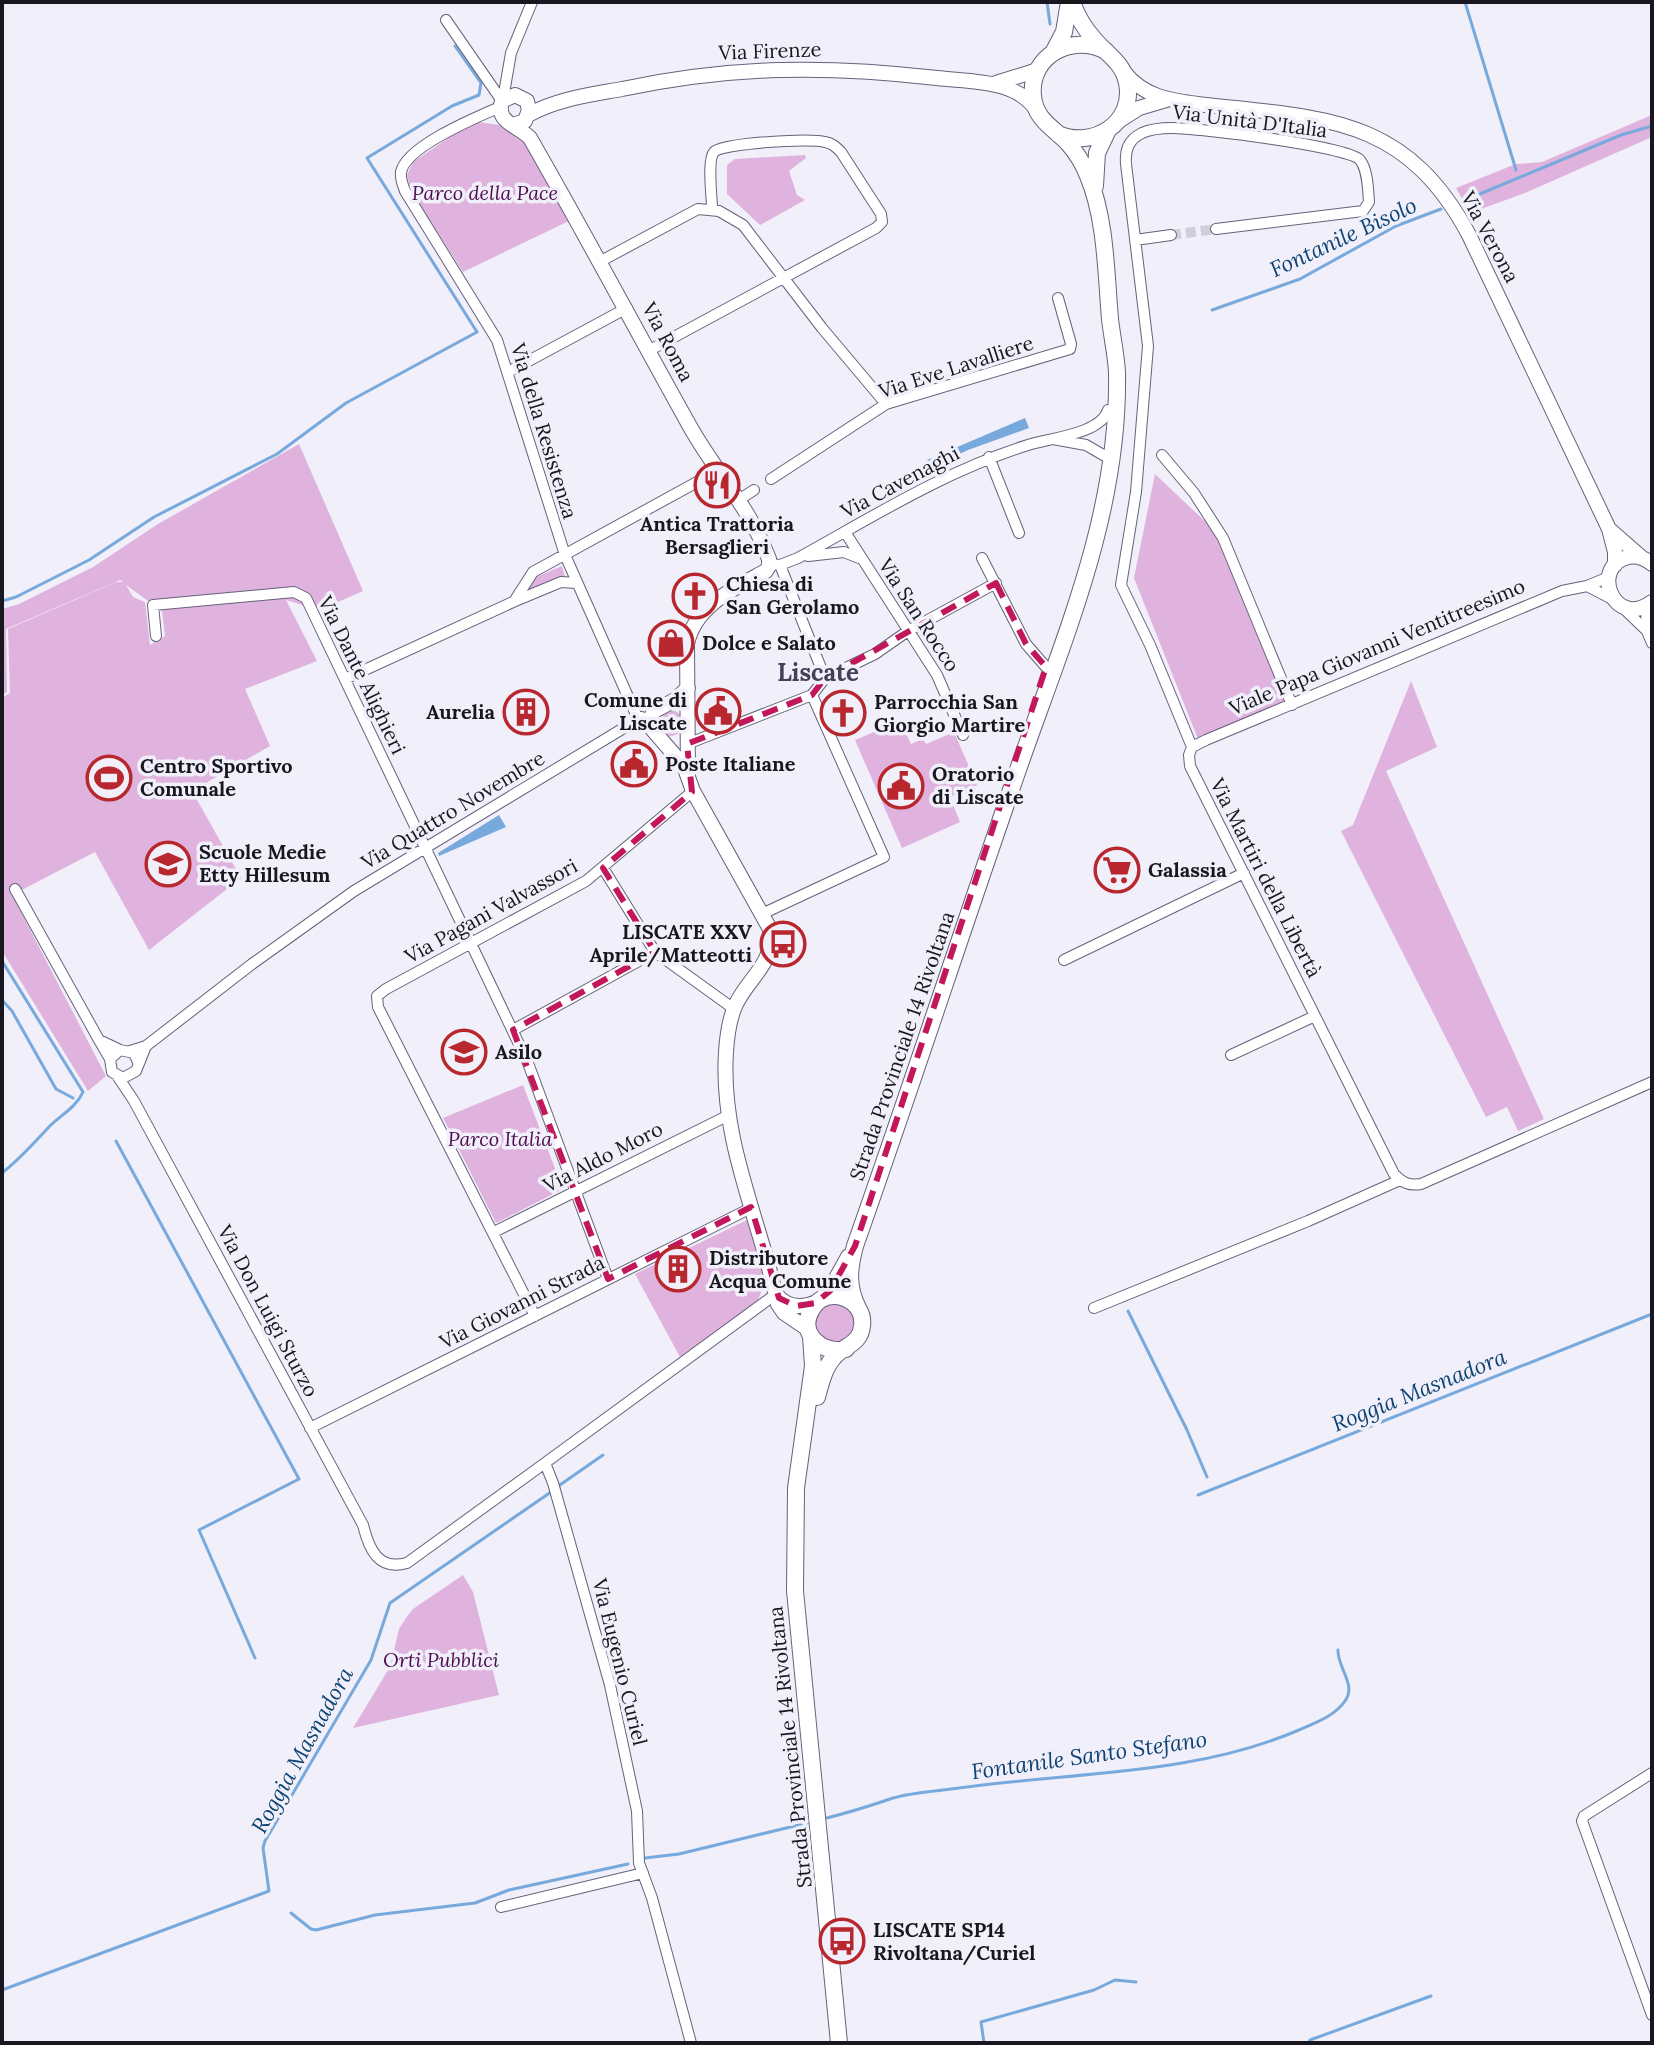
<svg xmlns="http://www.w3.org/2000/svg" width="1654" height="2045" viewBox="0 0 1654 2045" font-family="Lora,serif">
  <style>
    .green { fill: #dfb3de; fill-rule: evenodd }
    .water { fill: #78a9dd }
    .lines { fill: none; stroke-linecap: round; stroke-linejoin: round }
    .stream { stroke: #78a9dd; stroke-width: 3 }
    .street-tunnel { stroke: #d0cfd9; stroke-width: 10; stroke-dasharray: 10 5; stroke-linecap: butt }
    .street-casing { stroke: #65627a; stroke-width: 12 }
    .secondary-casing { stroke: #65627a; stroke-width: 16 }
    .primary-casing { stroke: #65627a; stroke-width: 18 }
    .street { stroke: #fff; stroke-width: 10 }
    .secondary { stroke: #fff; stroke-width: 14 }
    .primary { stroke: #fff; stroke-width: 16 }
    .marked { fill: none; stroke: #c2185b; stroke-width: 6; stroke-dasharray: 16 10; stroke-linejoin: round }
    .labels { text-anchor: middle; stroke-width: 7; stroke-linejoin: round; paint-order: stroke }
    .street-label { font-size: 20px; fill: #181720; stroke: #f0effa }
    .park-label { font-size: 20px; font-style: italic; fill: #4d0d4e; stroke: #f0effa }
    .poi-label { font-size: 20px; font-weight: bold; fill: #181720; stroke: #f0effa; text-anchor: start }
    .water-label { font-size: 22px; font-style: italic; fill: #0d4373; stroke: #f0effa }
    .quarter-label { font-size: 24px; font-weight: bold; fill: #434157; stroke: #f0effa }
  </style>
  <rect width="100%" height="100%" fill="#f0effa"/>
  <path class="green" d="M1652 115V137L1525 193 1470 213 1456 188 1516 164 1542 162Z
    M479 122 505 126 527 142 571 220 463 272 411 191 407 175 413 162 466 126Z
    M805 155 806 158 789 171 797 195 805 200 760 225 727 194V165L735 159Z
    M299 444 363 591 320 610 286 600 317 661 245 689 270 746 192 791 241 878 149 950 95 852 12 895 106 1076 88 1091 2 951V698L10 693 8 629 116 582H123L120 580 6 629 7 692 2 695V609L19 604 93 567 158 524ZM126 585 162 611 165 636 150 645 145 602 133 597Z
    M1155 474 1213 529 1285 702 1198 739 1134 578Z
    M562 566 565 577 527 592 534 578Z
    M1411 681 1437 747 1386 771 1544 1119 1518 1131 1507 1107 1486 1117 1341 831 1353 825Z
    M657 723a13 13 0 1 1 26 0a13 13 0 1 1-26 0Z
    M900 721 911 744 923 739 926 744 954 732 977 785 950 797 960 822 902 848 855 740Z
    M523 1085 561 1184 559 1191 496 1223 443 1118Z
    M747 1220 763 1273 764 1284 757 1303 680 1357 635 1274Z
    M815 1323a20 20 0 1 1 40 0a20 20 0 1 1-40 0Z
    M463 1575 473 1592 499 1695 353 1728 390 1667 399 1629 406 1618 413 1609Z"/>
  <path class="water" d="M1025 418 1029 428 968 450 931 468 927 460Z
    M499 815 506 827 439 856 438 853Z"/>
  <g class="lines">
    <path class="stream" d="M1047 2 1050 24
      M1465 2 1516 170
      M1468 199 1621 135 1652 126
      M1212 310 1300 279 1396 226 1441 209
      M2 601 16 597 89 560 154 517 277 454 346 403 477 332 367 158 452 106 479 95 481 83 455 46
      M2 961 83 1092C76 1108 59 1116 48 1128 33 1144 20 1159 2 1173
      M2 1000 12 1011 56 1089 73 1098
      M116 1141 299 1479 199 1530 255 1658
      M1128 1311 1187 1430 1207 1477
      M557 1487 603 1455
      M1198 1495 1652 1314
      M823 1819C847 1813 870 1806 893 1798 913 1792 938 1791 959 1788 1073 1772 1192 1776 1299 1730 1315 1723 1335 1716 1345 1701 1357 1685 1337 1667 1338 1650
      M645 1858 679 1854 807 1823
      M291 1913 311 1929 316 1930 375 1915 475 1903 509 1890 628 1864
      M2 1990 269 1891 263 1848 265 1841 371 1660 390 1603 551 1492
      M984 2043 981 2022 1094 1990 1115 1980 1136 1982
      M1308 2043 1310 2040 1431 1996"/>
    <path class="street-tunnel" d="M1171 235 1216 229"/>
    <g class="street-casing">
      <path id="street" d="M446 20 502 101
        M503 99 511 53 532 2
        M500 107C477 117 406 146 401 172 400 179 403 185 405 191L497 340 565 555 638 719
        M1135 240 1171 235
        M601 261 698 209 719 211 743 225 822 328 886 404
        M650 350 876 228 882 222 881 214 841 152C836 147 832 143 825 142 811 138 722 143 714 152 707 160 712 197 712 208
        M508 372 627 308
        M1053 439 1086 445 1105 456
        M1162 455 1194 493 1223 538 1292 705
        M989 457 1019 533
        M771 479 886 404 1070 349 1071 344 1058 298
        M740 499 754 490
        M845 532 937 675 963 735
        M808 556 844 552 859 558
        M982 558 1026 644 1046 667
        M770 564 780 565 798 558C874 516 945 471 1028 445 1050 438 1101 434 1108 410
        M780 565 825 678
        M1609 577 1587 586 1562 591 1206 740 1192 747 1189 755 1190 766 1394 1174C1403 1183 1409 1186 1421 1184L1652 1082
        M1587 586 1616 601
        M515 600 533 572 719 470
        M1622 607 1647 631
        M1646 607 1647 631 1652 643
        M156 636 153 605 294 592 306 598 528 1063 608 1279
        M345 679 513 602 561 582 577 583
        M812 695 825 678 875 654 908 631 996 583
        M687 744 812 695
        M1192 747 1150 645 1121 585 1136 492 1148 346 1126 164C1125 150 1128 140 1142 133 1151 129 1162 128 1172 128 1197 128 1348 146 1360 160 1368 170 1368 190 1369 202L1363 211 1216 229
        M603 868 655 952 734 1009
        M15 889 99 1040
        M764 913 884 857 812 695
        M1064 960 1244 873
        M513 1030 655 952
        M146 1046 252 964 354 891 642 717
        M130 1051 146 1046 136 1071 123 1078 112 1072 110 1059 120 1050 134 1053 138 1062
        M1231 1055 1315 1016
        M110 1059 99 1040 120 1050
        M118 1077 134 1101 363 1525C369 1549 378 1571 407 1563L545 1463
        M494 1232 729 1115
        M1094 1308 1308 1221 1400 1180
        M535 1316 378 1007 377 996 386 989 586 881 693 791
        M310 1428 751 1208
        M1652 1773 1584 1816 1582 1821 1652 2015
        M501 1907 643 1873
        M691 2043 652 1898 639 1863 637 1811 610 1685 553 1483 545 1463 776 1294"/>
    </g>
    <g class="secondary-casing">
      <path id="secondary" d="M1124 72C1145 99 1175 101 1206 105 1326 118 1406 117 1469 235L1609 529 1615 552V565
        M996 83 1038 70
        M528 115C557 99 589 95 622 89 732 66 825 65 937 78 970 82 1017 79 1037 111
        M1117 122 1139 108 1166 100
        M516 124 525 121 529 110 527 101 515 95 502 101C495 123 518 125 530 138 584 232 635 328 688 423 714 471 749 505 769 559V566L766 571C735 588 695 605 687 644L688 775
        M1609 529 1641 557
        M1652 564C1645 558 1638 555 1628 557 1589 567 1614 630 1652 602
        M688 688 675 700 654 711 651 717 652 729 684 766 693 791 770 929C776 962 749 977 736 1004 729 1019 727 1036 726 1052 720 1140 760 1220 778 1304L784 1313 809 1330
        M776 1294C787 1309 804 1308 819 1301"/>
    </g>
    <g class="primary-casing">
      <path id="primary" d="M1054 51 1064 32 1069 2
        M1058 134C1093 149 1135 123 1127 83 1123 62 1106 54 1094 39 1084 28 1077 16 1072 2
        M1095 186 1097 153 1108 130
        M822 1299 830 1291 849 1257
        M858 1308C847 1286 849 1269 855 1246 909 1093 959 940 1012 787 1058 651 1120 519 1117 372 1116 354 1112 337 1110 319 1106 273 1106 219 1088 176 1083 163 1076 152 1067 142 1052 127 1035 119 1033 96 1029 55 1073 33 1106 51
        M811 1336 813 1366 796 1488 795 1591 839 2043
        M817 1397C821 1383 824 1368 834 1357 844 1345 860 1345 862 1326 866 1298 826 1284 812 1309 797 1333 822 1355 846 1349"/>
    </g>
    <use href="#street" class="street"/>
    <use href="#secondary" class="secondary"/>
    <use href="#primary" class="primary"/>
  </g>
  <path class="marked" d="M996 583 1026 644 1046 667 855 1246 830 1291 815 1303 796 1306 779 1298 751 1207 608 1279 513 1030 655 952 603 868 692 792 687 744 812 695 825 678Z"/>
  <defs>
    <g id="restaurant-ring" transform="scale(2.3)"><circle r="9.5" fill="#f0effa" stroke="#b8272d" stroke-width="1.5"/><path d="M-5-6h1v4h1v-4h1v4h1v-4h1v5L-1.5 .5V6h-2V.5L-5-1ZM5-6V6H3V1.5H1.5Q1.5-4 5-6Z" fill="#b8272d"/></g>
    <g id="church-ring" transform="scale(2.3)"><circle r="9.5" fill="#f0effa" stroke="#b8272d" stroke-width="1.5"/><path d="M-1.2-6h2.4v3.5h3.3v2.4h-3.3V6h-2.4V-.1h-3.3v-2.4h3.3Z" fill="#b8272d"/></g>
    <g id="shop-ring" transform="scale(2.3)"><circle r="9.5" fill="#f0effa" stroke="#b8272d" stroke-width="1.5"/><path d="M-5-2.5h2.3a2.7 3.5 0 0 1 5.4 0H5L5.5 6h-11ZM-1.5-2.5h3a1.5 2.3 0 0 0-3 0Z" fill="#b8272d"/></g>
    <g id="civic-ring" transform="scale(2.3)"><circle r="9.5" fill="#f0effa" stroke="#b8272d" stroke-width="1.5"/><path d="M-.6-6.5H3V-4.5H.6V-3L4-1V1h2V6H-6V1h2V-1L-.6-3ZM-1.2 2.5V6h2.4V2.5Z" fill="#b8272d"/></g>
    <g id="building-ring" transform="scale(2.3)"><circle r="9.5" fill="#f0effa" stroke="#b8272d" stroke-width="1.5"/><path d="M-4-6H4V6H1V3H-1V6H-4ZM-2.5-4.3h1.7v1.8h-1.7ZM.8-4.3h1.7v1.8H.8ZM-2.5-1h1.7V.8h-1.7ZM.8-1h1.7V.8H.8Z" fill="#b8272d"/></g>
    <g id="stadium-ring" transform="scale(2.3)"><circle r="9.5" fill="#f0effa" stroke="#b8272d" stroke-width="1.5"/><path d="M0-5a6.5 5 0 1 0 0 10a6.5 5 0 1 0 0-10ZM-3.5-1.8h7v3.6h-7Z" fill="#b8272d"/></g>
    <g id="school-ring" transform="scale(2.3)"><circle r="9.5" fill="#f0effa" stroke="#b8272d" stroke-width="1.5"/><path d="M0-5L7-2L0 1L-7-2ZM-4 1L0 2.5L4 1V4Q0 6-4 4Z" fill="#b8272d"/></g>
    <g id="supermarket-ring" transform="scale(2.3)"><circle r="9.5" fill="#f0effa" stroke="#b8272d" stroke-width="1.5"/><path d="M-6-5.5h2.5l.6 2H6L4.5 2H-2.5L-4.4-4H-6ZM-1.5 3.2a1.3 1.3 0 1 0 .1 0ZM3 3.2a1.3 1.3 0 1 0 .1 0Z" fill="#b8272d"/></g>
    <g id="bus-ring" transform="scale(2.3)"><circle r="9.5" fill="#f0effa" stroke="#b8272d" stroke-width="1.5"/><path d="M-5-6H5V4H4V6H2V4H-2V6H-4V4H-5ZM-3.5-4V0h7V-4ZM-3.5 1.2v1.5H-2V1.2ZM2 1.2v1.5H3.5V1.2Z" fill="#b8272d"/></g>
  </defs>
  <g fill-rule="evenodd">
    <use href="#restaurant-ring" x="717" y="485"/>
    <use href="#church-ring" x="695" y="596"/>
    <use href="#shop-ring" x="671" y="643"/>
    <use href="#civic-ring" x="718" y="711"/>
    <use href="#building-ring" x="526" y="712"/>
    <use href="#church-ring" x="843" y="713"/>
    <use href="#civic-ring" x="634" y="764"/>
    <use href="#stadium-ring" x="109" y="778"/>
    <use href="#civic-ring" x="901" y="786"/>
    <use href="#school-ring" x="168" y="864"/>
    <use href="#supermarket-ring" x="1117" y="870"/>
    <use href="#bus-ring" x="783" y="944"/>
    <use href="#school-ring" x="464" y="1052"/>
    <use href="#building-ring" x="678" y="1269"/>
    <use href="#bus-ring" x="842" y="1941"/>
  </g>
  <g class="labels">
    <g class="street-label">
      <text transform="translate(770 51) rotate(-2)" y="7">Via Firenze</text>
      <text transform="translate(1250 121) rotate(7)" y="7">Via Unità D'Italia</text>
      <text transform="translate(1490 237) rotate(62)" y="7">Via Verona</text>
      <text transform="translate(668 342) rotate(62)" y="7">Via Roma</text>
      <text transform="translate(956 367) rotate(-18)" y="7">Via Eve Lavalliere</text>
      <text transform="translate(544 431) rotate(73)" y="7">Via della Resistenza</text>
      <text transform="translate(900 482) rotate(-28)" y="7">Via Cavenaghi</text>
      <text transform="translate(919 615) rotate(57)" y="7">Via San Rocco</text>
      <text transform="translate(1377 647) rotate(-23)" y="7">Viale Papa Giovanni Ventitreesimo</text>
      <text transform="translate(362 675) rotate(64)" y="7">Via Dante Alighieri</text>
      <text transform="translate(453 810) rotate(-31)" y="7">Via Quattro Novembre</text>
      <text transform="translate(1266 878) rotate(63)" y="7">Via Martiri della Libertà</text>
      <text transform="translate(491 911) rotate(-29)" y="7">Via Pagani Valvassori</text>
      <text transform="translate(902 1046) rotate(-71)" y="7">Strada Provinciale 14 Rivoltana</text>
      <text transform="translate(603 1157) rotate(-27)" y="7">Via Aldo Moro</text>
      <text transform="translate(522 1302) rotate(-27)" y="7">Via Giovanni Strada</text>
      <text transform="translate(268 1311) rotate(62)" y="7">Via Don Luigi Sturzo</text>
      <text transform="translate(620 1662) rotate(76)" y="7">Via Eugenio Curiel</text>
      <text transform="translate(790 1747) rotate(-96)" y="7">Strada Provinciale 14 Rivoltana</text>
    </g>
    <g class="park-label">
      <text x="485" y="200">Parco della Pace</text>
      <text x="500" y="1146">Parco Italia</text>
      <text x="441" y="1667">Orti Pubblici</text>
    </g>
    <g class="poi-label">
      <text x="717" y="531" text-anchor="middle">Antica Trattoria<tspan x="717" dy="23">Bersaglieri</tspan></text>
      <text x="726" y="591">Chiesa di<tspan x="726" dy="23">San Gerolamo</tspan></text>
      <text x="702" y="650">Dolce e Salato</text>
      <text x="687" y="707" text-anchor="end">Comune di<tspan x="687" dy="23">Liscate</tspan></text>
      <text x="874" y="709">Parrocchia San<tspan x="874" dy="23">Giorgio Martire</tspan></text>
      <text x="495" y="719" text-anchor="end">Aurelia</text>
      <text x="665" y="771">Poste Italiane</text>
      <text x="140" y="773">Centro Sportivo<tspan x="140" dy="23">Comunale</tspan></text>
      <text x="932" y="781">Oratorio<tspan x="932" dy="23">di Liscate</tspan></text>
      <text x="199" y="859">Scuole Medie<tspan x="199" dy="23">Etty Hillesum</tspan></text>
      <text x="1148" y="877">Galassia</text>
      <text x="752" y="939" text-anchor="end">LISCATE XXV<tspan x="752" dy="23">Aprile/Matteotti</tspan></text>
      <text x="495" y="1059">Asilo</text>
      <text x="709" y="1265">Distributore<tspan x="709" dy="23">Acqua Comune</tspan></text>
      <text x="873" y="1937">LISCATE SP14<tspan x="873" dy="23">Rivoltana/Curiel</tspan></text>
    </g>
    <g class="water-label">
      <text transform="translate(1343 237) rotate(-25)" y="8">Fontanile Bisolo</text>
      <text transform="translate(1419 1390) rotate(-22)" y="8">Roggia Masnadora</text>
      <text transform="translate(302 1750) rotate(-61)" y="8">Roggia Masnadora</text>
      <text transform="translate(1089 1755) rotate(-8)" y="8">Fontanile Santo Stefano</text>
    </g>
    <g class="quarter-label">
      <text x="818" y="681">Liscate</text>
    </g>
  </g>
  <rect width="1654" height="2045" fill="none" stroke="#181720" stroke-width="8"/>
</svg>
